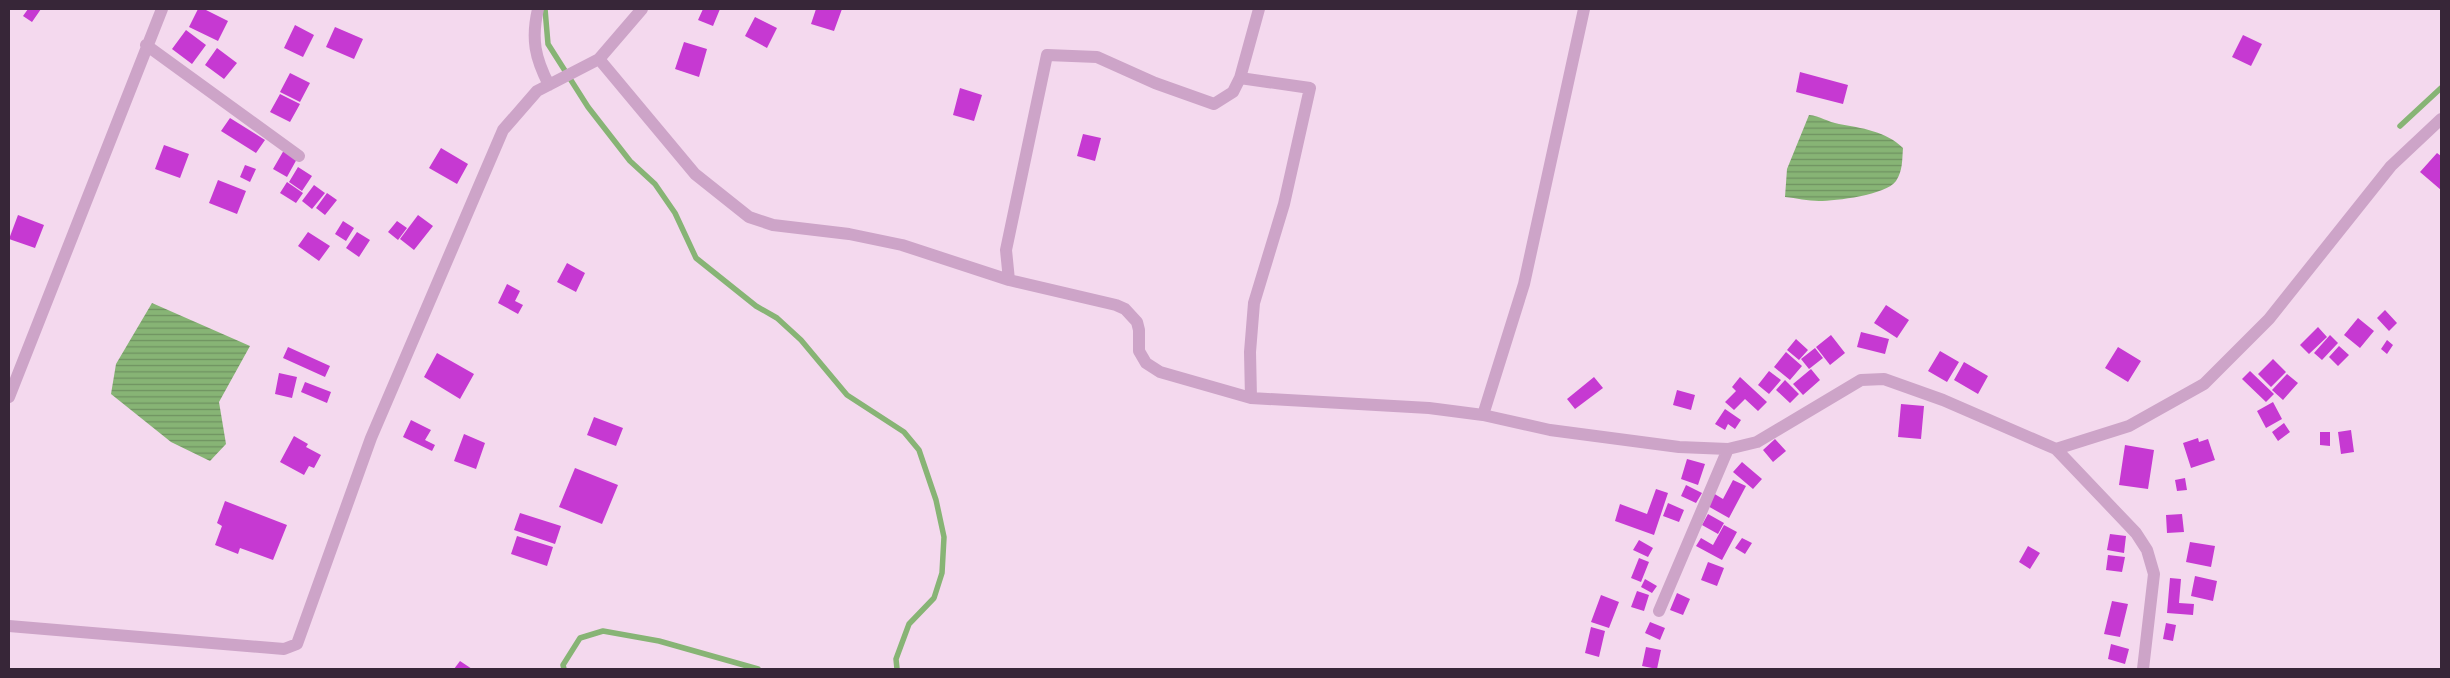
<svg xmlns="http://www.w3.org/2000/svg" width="2450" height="678" viewBox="0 0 2450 678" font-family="Roboto,sans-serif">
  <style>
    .water { fill: url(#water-rules) }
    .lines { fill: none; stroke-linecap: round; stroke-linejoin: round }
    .stream { stroke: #87b475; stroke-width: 5.5 }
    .building { fill: #c639d2 }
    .minor { stroke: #cda4c8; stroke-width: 12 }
  </style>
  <defs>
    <pattern id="water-rules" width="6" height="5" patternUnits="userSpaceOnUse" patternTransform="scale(1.25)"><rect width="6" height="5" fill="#87b475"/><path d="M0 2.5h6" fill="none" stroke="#6f9261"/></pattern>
  </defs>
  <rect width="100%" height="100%" fill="#f4d9ee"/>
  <path class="water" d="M1809 115C1820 116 1828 122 1839 124 1861 128 1886 131 1903 148 1902 160 1903 170 1896 181 1886 195 1836 201 1819 201 1808 201 1796 198 1785 197L1787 169Z
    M152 303 250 346 219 402 226 444 210 461 171 442 111 394 116 364Z"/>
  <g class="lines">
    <path class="stream" d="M545 9 548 44 588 107 630 161 655 184 675 213 696 258 756 306 777 318 801 340 847 395 904 432 919 450 936 500 944 537 942 573 934 598 909 624 896 659 897 669
      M2400 126 2441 88
      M564 669 563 665 580 638 603 631 659 641 758 669"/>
  </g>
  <path class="building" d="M28 9H41L32 22 23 16Z
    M198 9H204L228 21 218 41 189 27Z
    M703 9H720L713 26 698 20Z
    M816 9H842L834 31 811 24Z
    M755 17 777 28 767 48 745 36Z
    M295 25 314 35 303 57 284 48Z
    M335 27 363 39 354 59 326 47Z
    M186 30 206 45 192 64 172 49Z
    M2243 35 2262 44 2251 66 2232 57Z
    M684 42 707 49 699 77 675 69Z
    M217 48 237 63 224 79 205 65Z
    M1800 72 1848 85 1843 104 1796 92Z
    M290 73 310 83 300 102 280 92Z
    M960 88 982 95 974 121 953 115Z
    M280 94 300 104 290 122 270 112Z
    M230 118 265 140 256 153 221 131Z
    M1083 134 1101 138 1095 161 1077 156Z
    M164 145 189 154 180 178 155 169Z
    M441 148 468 164 457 184 429 168Z
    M284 150 298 157 287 177 273 169Z
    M2437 153 2441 156V190L2420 172Z
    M245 165 256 169 250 182 240 177Z
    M298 167 312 176 302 191 289 182Z
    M218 180 246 191 237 214 209 203Z
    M287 182 303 193 296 203 280 193Z
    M314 185 325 193 312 209 302 201Z
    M327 193 337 200 325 215 316 208Z
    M18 215 44 225 35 248 9 239Z
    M418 215 433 226 414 250 400 239Z
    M343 221 354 228 346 241 335 234Z
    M397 221 407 228 398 240 388 232Z
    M308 232 330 246 319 261 298 246Z
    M357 232 370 240 359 257 346 248Z
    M567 263 585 273 576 292 557 282Z
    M507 284 520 291 515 301 523 305 518 314 498 303Z
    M1886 305 1909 320 1897 338 1874 323Z
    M2385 310 2397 323 2389 331 2377 318Z
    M2358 318 2374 331 2360 348 2344 335Z
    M2318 327 2327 337 2309 354 2300 345Z
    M1861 332 1889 339 1885 354 1857 347Z
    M1831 335 1845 353 1830 365 1816 347Z
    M2330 335 2338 343 2322 360 2314 353Z
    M1796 339 1808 350 1799 360 1787 350Z
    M2387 340 2393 345 2387 354 2381 349Z
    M2339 346 2349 355 2338 366 2329 357Z
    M288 347 330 366 325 377 283 358Z
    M2118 347 2141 361 2128 382 2105 368Z
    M1815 348 1823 358 1809 369 1801 359Z
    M1940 351 1959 362 1947 382 1928 371Z
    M1786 352 1802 366 1790 380 1774 367Z
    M437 353 474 374 460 399 424 377Z
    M2273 359 2286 372 2271 387 2258 374Z
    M1964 362 1988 376 1978 394 1954 380Z
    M1811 369 1820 380 1803 395 1793 384Z
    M1769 371 1781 380 1769 394 1758 385Z
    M2250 371 2274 394 2266 402 2242 379Z
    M279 373 297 377 292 398 275 394Z
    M2287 374 2298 383 2283 400 2272 390Z
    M1594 377 1603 388 1575 409 1567 399Z
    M1740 377 1767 402 1758 411 1745 399 1734 410 1725 402 1736 391 1732 387Z
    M1785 380 1799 394 1790 403 1776 390Z
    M305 382 331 392 327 403 301 392Z
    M1677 390 1695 395 1691 410 1673 405Z
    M2273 402 2282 419 2266 428 2257 411Z
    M1901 404 1924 406 1921 439 1898 437Z
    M1725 409 1741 420 1735 429 1728 424 1725 430 1715 424Z
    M594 417 623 428 616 446 587 435Z
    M411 420 431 430 425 440 435 445 432 451 403 437Z
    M2284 423 2290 432 2278 441 2272 432Z
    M2351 430 2354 452 2341 454 2338 432Z
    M2320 432H2330V446L2320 445Z
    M464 434 485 443 476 469 454 461Z
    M294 436 308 444 306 447 321 455 314 468 309 466 304 475 280 462Z
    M2198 438 2199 442 2208 439 2215 460 2191 468 2183 443Z
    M1775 439 1786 451 1773 462 1763 450Z
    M2125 445 2154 450 2148 489 2119 485Z
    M1687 459 1705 464 1698 485 1681 479Z
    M1742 462 1762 479 1753 489 1733 472Z
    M575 468 618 485 602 524 559 507Z
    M2185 478 2187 490 2177 491 2175 480Z
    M1733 480 1746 486 1729 518 1706 505 1713 493 1723 499Z
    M1686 485 1702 493 1696 503 1681 496Z
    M1656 489 1668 493 1654 535 1615 521 1620 504 1647 514Z
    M225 501 287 525 273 560 240 548 238 554 215 545 222 526 217 523Z
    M1668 503 1684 510 1679 522 1663 516Z
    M520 513 561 526 555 544 514 530Z
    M1708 514 1724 523 1718 534 1702 525Z
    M2182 514 2184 532 2167 533 2166 515Z
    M1724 525 1737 532 1722 560 1696 546 1701 538 1713 545Z
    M2110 534 2126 536 2124 553 2107 550Z
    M517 536 553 547 547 566 511 554Z
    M1742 538 1752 543 1745 554 1735 548Z
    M1639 540 1653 548 1648 557 1633 550Z
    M2190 542 2215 546 2211 567 2186 562Z
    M2028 546 2040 553 2030 569 2019 562Z
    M2108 555 2125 557 2122 572 2106 570Z
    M1639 558 1649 562 1641 582 1631 578Z
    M1708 562 1724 568 1717 586 1701 580Z
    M2195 576 2217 581 2213 601 2191 596Z
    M2170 578 2181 579 2179 603 2194 604 2193 615 2167 613Z
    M1645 579 1657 586 1652 593 1641 587Z
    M1637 591 1649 595 1644 611 1631 607Z
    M1677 593 1690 599 1683 615 1670 610Z
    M1601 595 1619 602 1609 628 1591 622Z
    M2112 601 2128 604 2120 637 2104 634Z
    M1650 622 1665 628 1660 640 1645 633Z
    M2166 623 2176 625 2173 641 2163 639Z
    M1591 627 1605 631 1599 657 1585 653Z
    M2111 644 2129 649 2125 664 2108 659Z
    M1646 647 1661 650 1657 669 1642 666Z
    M460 661 472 669H454Z"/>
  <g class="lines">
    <path class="minor" d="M538 9C531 39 535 58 549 85
      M146 45 299 156
      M599 59 642 9
      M1009 280 1006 250 1047 55 1097 57 1155 83 1214 104 1233 92 1240 78
      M9 397 162 9
      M1251 398 1250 352 1254 303 1284 204 1310 88 1240 78 1259 9
      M1483 415 1524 284 1584 9
      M2056 449 2136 533 2147 550 2154 574 2143 669
      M1659 611 1728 449
      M9 626 284 649 297 644 371 438 503 130 537 91 599 59 695 174 749 217 773 225 849 234 902 245 1009 280 1116 305 1125 309 1137 322 1139 330V351L1146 363 1160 372 1251 398 1429 408 1483 415 1550 430 1679 447 1728 449 1757 442 1861 380 1884 379 1943 400 2056 449 2129 426 2204 384 2269 319 2391 166 2441 119"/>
  </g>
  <rect width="2450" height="678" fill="none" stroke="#372638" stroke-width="20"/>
</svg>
